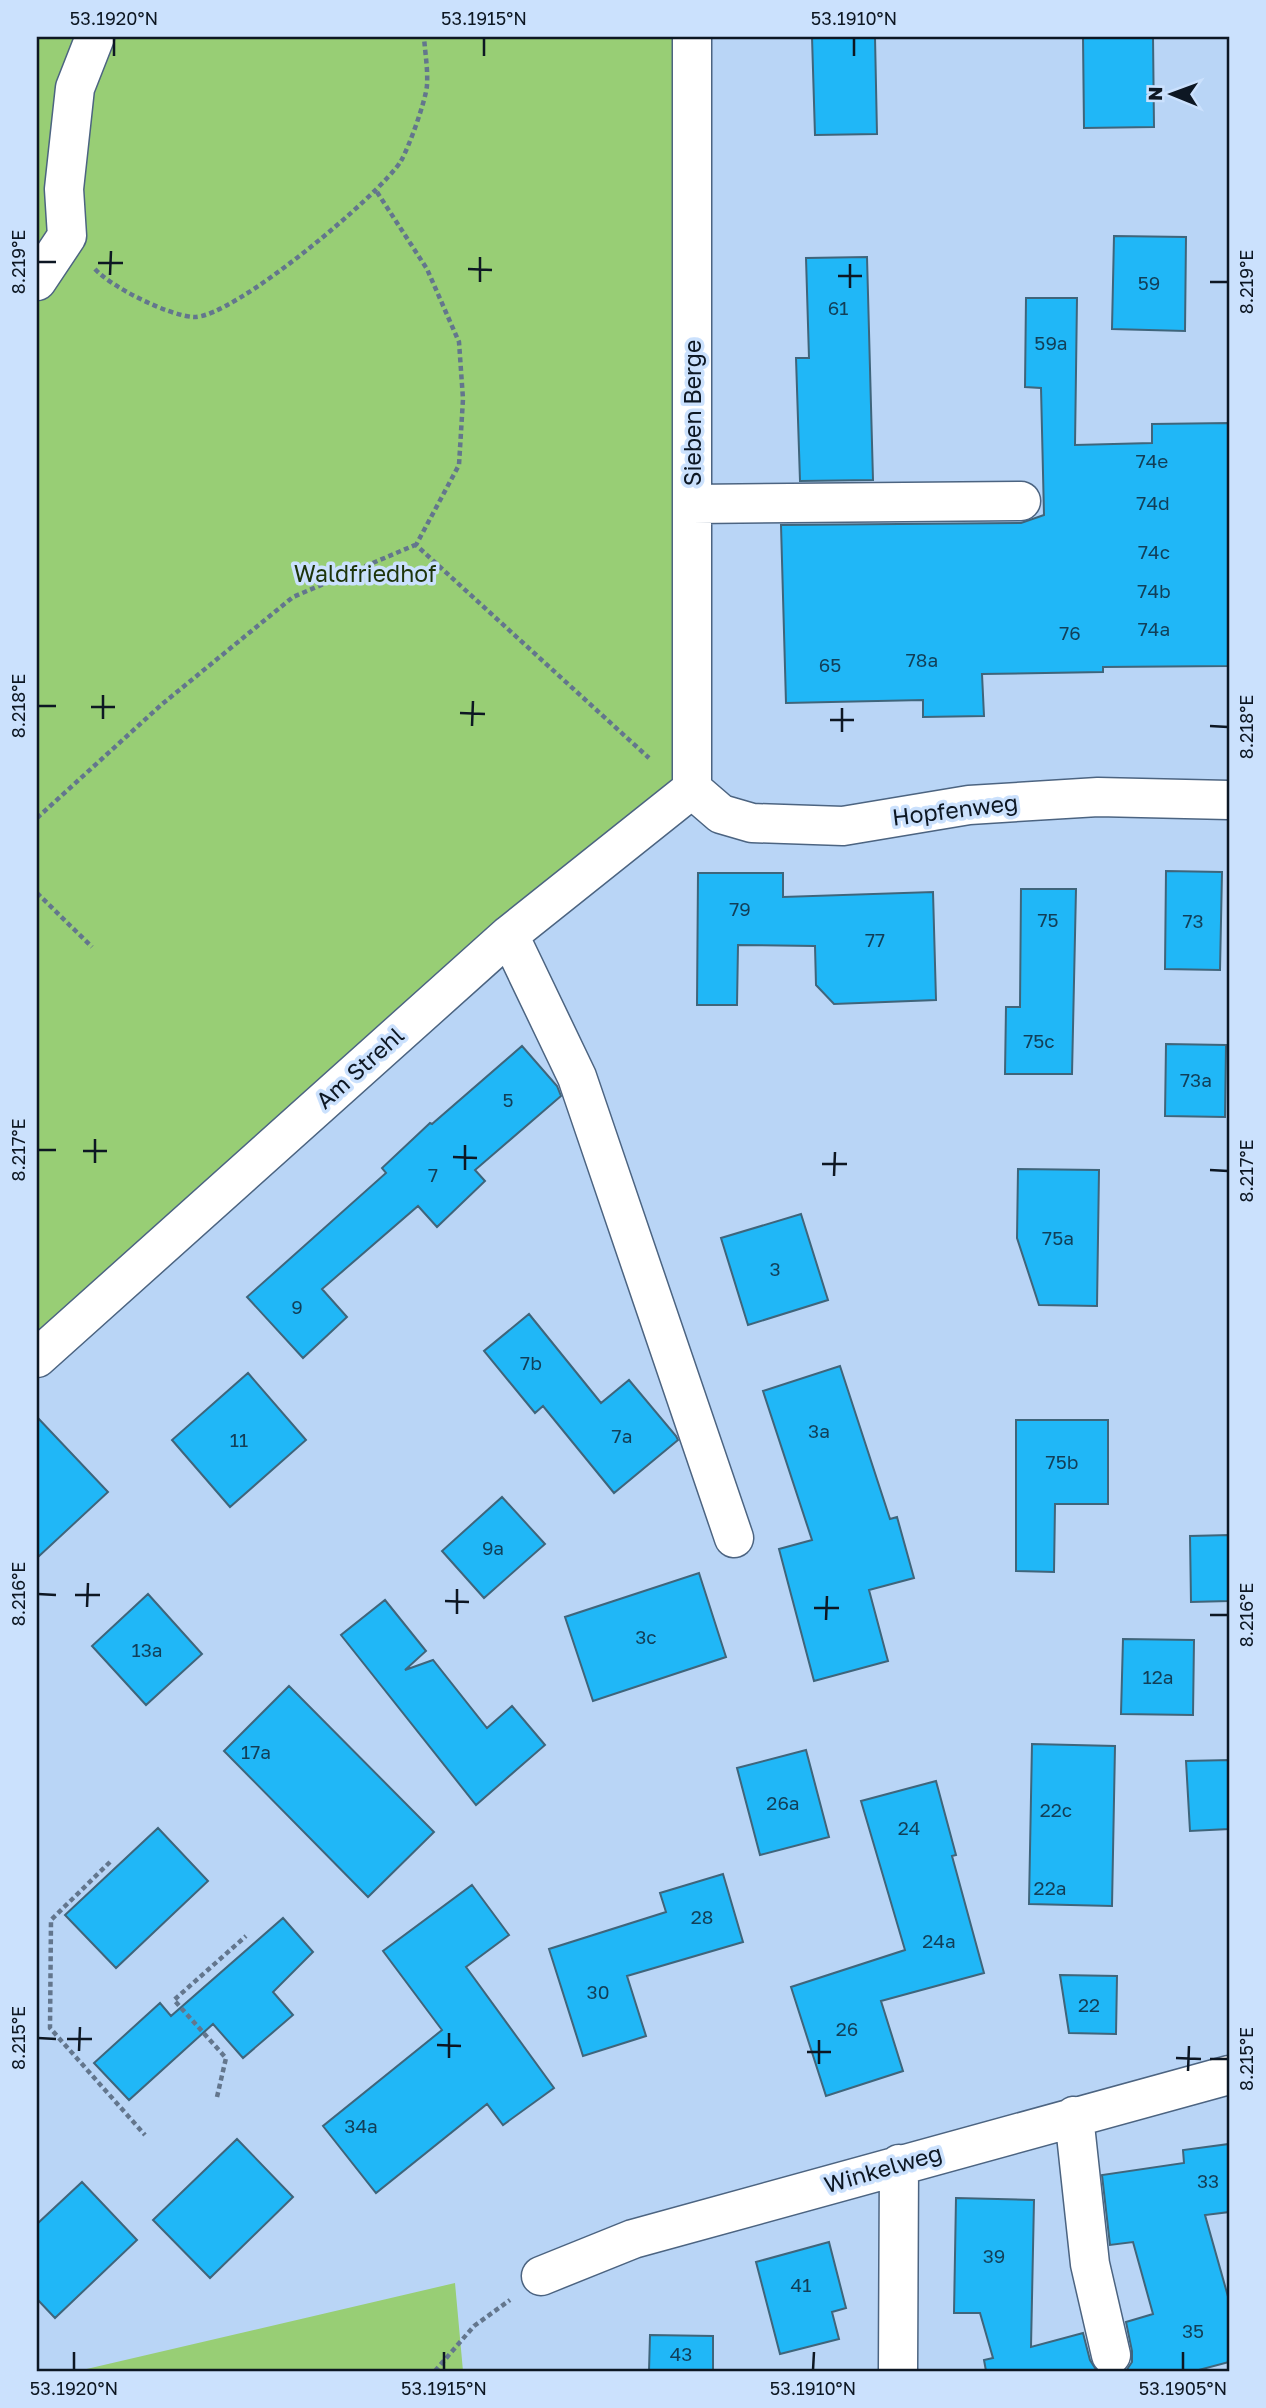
<svg xmlns="http://www.w3.org/2000/svg" width="1266" height="2408" viewBox="0 0 1266 2408" font-family="'Golos Text',sans-serif">
  <style>
    .green { fill: #98ce75 }
    .building { fill: #20b7f7; stroke: #3f657b; stroke-width: 2 }
    .lines { fill: none; stroke-linecap: round; stroke-linejoin: round }
    .minor-casing { stroke: #4c6481; stroke-width: 41 }
    .path { stroke: #63768d; stroke-width: 4.5; stroke-dasharray: 5 3.5; stroke-linecap: butt }
    .minor { stroke: #fff; stroke-width: 38 }
    .ticks { fill: none; stroke: #0d1723; stroke-width: 2.5 }
    .labels { text-anchor: middle; stroke-width: 7; stroke-linejoin: round; paint-order: stroke }
    .number-label { font-size: 19px; fill: #123f58 }
    .street-label { font-size: 23px; fill: #0d1723; stroke: #cbe1fd }
    .park-label { font-size: 23px; fill: #1d340a; stroke: #cbe1fd }
    .neatline { fill: none; stroke: #0d1723; stroke-width: 2.5 }
    .ticks-label { font-size: 18px; text-anchor: middle; fill: #0d1723 }
  </style>
  <rect width="100%" height="100%" fill="#b9d5f6"/>
  <path class="green" d="M37 37H692V789L37 1358Z
    M455 2283 463 2371H78Z"/>
  <path class="building" d="M812 37H875L877 134 815 135Z
    M1083 37H1153L1154 127 1084 128Z
    M1114 236 1186 237 1185 331 1112 329Z
    M867 257 873 480 800 481 796 358H809L806 258Z
    M1026 298H1077L1075 445 1152 443V424L1229 423V666L1103 667V672L982 674 984 716 923 717V700L786 703 781 525 1021 523 1044 515 1041 388 1025 387Z
    M1166 871 1222 872 1220 970 1165 969Z
    M698 873H783V897L933 892 936 1000 834 1004 816 985 815 946 738 945 737 1005H697Z
    M1021 889H1076L1072 1074H1005L1006 1007H1020Z
    M1166 1044 1226 1045 1225 1117 1165 1116Z
    M522 1046 557 1086 561 1096 475 1170 485 1181 437 1227 418 1206 322 1289 347 1317 303 1358 247 1297 386 1173 382 1168 430 1123 432 1124Z
    M1018 1169 1099 1170 1097 1306 1039 1305 1017 1238Z
    M801 1214 828 1300 748 1325 721 1238Z
    M529 1314 601 1403 629 1380 676 1436 678 1440 614 1493 543 1406 535 1413 484 1351Z
    M840 1366 890 1519 897 1517 914 1578 869 1590 888 1661 814 1681 779 1549 812 1540 763 1391Z
    M248 1373 306 1440 230 1507 172 1440Z
    M37 1417 108 1492 37 1558Z
    M1016 1420H1108V1504H1055L1054 1572 1016 1571Z
    M502 1497 545 1544 484 1598 442 1551Z
    M1229 1535V1601L1191 1602 1190 1536Z
    M699 1573 726 1657 593 1701 565 1617Z
    M148 1594 202 1654 146 1705 92 1646Z
    M385 1600 426 1651 405 1670 433 1660 487 1728 512 1706 545 1745 476 1805 341 1635Z
    M1123 1639 1194 1640 1193 1715 1121 1714Z
    M289 1686 434 1832 368 1897 224 1751Z
    M1032 1744 1115 1746 1112 1906 1029 1904Z
    M806 1750 829 1837 760 1855 737 1768Z
    M1229 1760V1829L1190 1831 1186 1761Z
    M936 1781 956 1855 952 1856 984 1973 881 2001 903 2071 826 2096 791 1987 905 1950 861 1801Z
    M158 1828 208 1881 116 1968 65 1915Z
    M723 1874 743 1942 627 1976 646 2036 583 2056 549 1949 666 1912 660 1893Z
    M472 1885 509 1935 466 1967 554 2088 503 2125 487 2104 376 2193 323 2126 442 2030 383 1951Z
    M283 1918 313 1952 273 1992 293 2015 243 2058 213 2024 129 2100 94 2063 160 2003 171 2016Z
    M1060 1975 1117 1976 1116 2034 1069 2033Z
    M237 2139 293 2197 210 2278 153 2220Z
    M1229 2144V2212L1205 2215 1229 2300V2362L1195 2371H1126L1132 2362V2351L1126 2322 1153 2314 1133 2242 1110 2245 1102 2175 1184 2163 1183 2150Z
    M82 2182 137 2240 55 2318 37 2299V2224Z
    M956 2198 1034 2200 1031 2347 1083 2333 1090 2360 1097 2371H986L984 2360 993 2358 980 2313H954Z
    M829 2242 846 2308 832 2312 839 2339 780 2354 756 2262Z
    M650 2335 713 2336V2371H649Z"/>
  <g class="lines">
    <g class="minor-casing">
      <path id="minor" d="M37 281 67 236 64 189 75 88 95 37
        M693 504 1021 501
        M692 789V37
        M692 789 721 814 752 823 843 826 969 805 1098 797 1229 800
        M509 935 577 1077 734 1538
        M37 1358 509 935 692 789
        M1074 2116 1090 2264 1111 2355
        M541 2276 633 2239 1229 2075
        M898 2371 899 2164"/>
    </g>
    <path class="path" d="M377 192 427 269 459 342 463 399 459 465 416 545 649 758
      M95 269C111 287 169 316 194 317 233 318 380 195 401 161 409 147 426 100 427 85 428 69 425 52 424 37
      M37 818 161 705 293 597 415 545
      M37 893 92 947
      M110 1862 51 1920 50 2028 145 2135
      M217 2097 226 2058 174 2000 246 1936
      M435 2371 474 2326 510 2300"/>
    <use href="#minor" class="minor"/>
  </g>
  <path class="ticks" d="M114 56V38M484 56V38M854 56V38M38 262H56M98 263H123M468 269 492 270M110 275 111 251M838 276H862M480 282V257M1210 282H1228M850 288V264M38 706H56M91 707H115M460 713 485 714M103 719V695M830 720H854M472 726 473 701M1210 726 1228 727M842 732V708M38 1150H56M83 1151H107M453 1157 477 1158M95 1163V1139M822 1164H847M465 1170V1145M1210 1170 1228 1171M834 1176 835 1152M38 1594 56 1595M75 1595H100M445 1601 469 1602M87 1607 88 1583M814 1608H839M457 1614V1589M1210 1615H1228M826 1620 827 1596M38 2038 56 2039M67 2039H92M437 2045 461 2046M79 2051 80 2027M807 2052H831M449 2058V2033M1176 2058 1201 2059M1210 2059H1228M819 2064V2040M1188 2071 1189 2046M74 2370V2352M444 2370V2352M813 2370 814 2352M1183 2370V2352"/>
  <g class="labels">
    <g class="number-label">
      <text x="1149" y="290">59</text>
      <text x="838" y="315">61</text>
      <text x="1051" y="350">59a</text>
      <text x="1152" y="468">74e</text>
      <text x="1153" y="510">74d</text>
      <text x="1154" y="559">74c</text>
      <text x="1154" y="598">74b</text>
      <text x="1154" y="636">74a</text>
      <text x="1070" y="640">76</text>
      <text x="922" y="667">78a</text>
      <text x="830" y="672">65</text>
      <text x="740" y="916">79</text>
      <text x="1048" y="927">75</text>
      <text x="1193" y="928">73</text>
      <text x="875" y="947">77</text>
      <text x="1039" y="1048">75c</text>
      <text x="1196" y="1087">73a</text>
      <text x="508" y="1107">5</text>
      <text x="433" y="1182">7</text>
      <text x="1058" y="1245">75a</text>
      <text x="775" y="1276">3</text>
      <text x="297" y="1314">9</text>
      <text x="531" y="1370">7b</text>
      <text x="819" y="1438">3a</text>
      <text x="622" y="1443">7a</text>
      <text x="239" y="1447">11</text>
      <text x="1062" y="1469">75b</text>
      <text x="493" y="1555">9a</text>
      <text x="646" y="1644">3c</text>
      <text x="147" y="1657">13a</text>
      <text x="1158" y="1684">12a</text>
      <text x="256" y="1759">17a</text>
      <text x="783" y="1810">26a</text>
      <text x="1056" y="1817">22c</text>
      <text x="909" y="1835">24</text>
      <text x="1050" y="1895">22a</text>
      <text x="702" y="1924">28</text>
      <text x="939" y="1948">24a</text>
      <text x="598" y="1999">30</text>
      <text x="1089" y="2012">22</text>
      <text x="847" y="2036">26</text>
      <text x="361" y="2133">34a</text>
      <text x="1208" y="2188">33</text>
      <text x="994" y="2263">39</text>
      <text x="801" y="2292">41</text>
      <text x="1193" y="2338">35</text>
      <text x="681" y="2361">43</text>
    </g>
    <g class="street-label">
      <text transform="translate(693 413) rotate(-90)" y="8">Sieben Berge</text>
      <text transform="translate(955 810) rotate(-7)" y="8">Hopfenweg</text>
      <text transform="translate(360 1068) rotate(-42)" y="8">Am Strehl</text>
      <text transform="translate(883 2169) rotate(-16)" y="8">Winkelweg</text>
    </g>
    <g class="park-label">
      <text x="365" y="582">Waldfriedhof</text>
    </g>
  </g>
  <rect width="1266" height="2408" fill="none" stroke="#cbe1fd" stroke-width="77"/>
  <g transform="translate(1172 94) rotate(271)" stroke="#cbe1fd" stroke-width="5" paint-order="stroke">
  <path d="M0-5L12 26L0 18L-12 26Z" fill="#0d1723"/>
  <text y="-10" font-size="19" font-weight="bold" text-anchor="middle" fill="#0d1723">N</text>
  </g>
  <rect x="38" y="38" width="1190" height="2332" class="neatline"/>
  <g class="ticks-label">
    <text x="114" y="25">53.1920°N</text>
    <text x="484" y="25">53.1915°N</text>
    <text x="854" y="25">53.1910°N</text>
    <text transform="translate(19 262) rotate(-90)" y="6">8.219°E</text>
    <text transform="translate(1247 282) rotate(-90)" y="6">8.219°E</text>
    <text transform="translate(19 706) rotate(-90)" y="6">8.218°E</text>
    <text transform="translate(1247 727) rotate(-90)" y="6">8.218°E</text>
    <text transform="translate(19 1150) rotate(-90)" y="6">8.217°E</text>
    <text transform="translate(1247 1171) rotate(-90)" y="6">8.217°E</text>
    <text transform="translate(19 1594) rotate(-90)" y="6">8.216°E</text>
    <text transform="translate(1247 1615) rotate(-90)" y="6">8.216°E</text>
    <text transform="translate(19 2038) rotate(-90)" y="6">8.215°E</text>
    <text transform="translate(1247 2059) rotate(-90)" y="6">8.215°E</text>
    <text x="74" y="2395">53.1920°N</text>
    <text x="444" y="2395">53.1915°N</text>
    <text x="813" y="2395">53.1910°N</text>
    <text x="1183" y="2395">53.1905°N</text>
  </g>
</svg>
